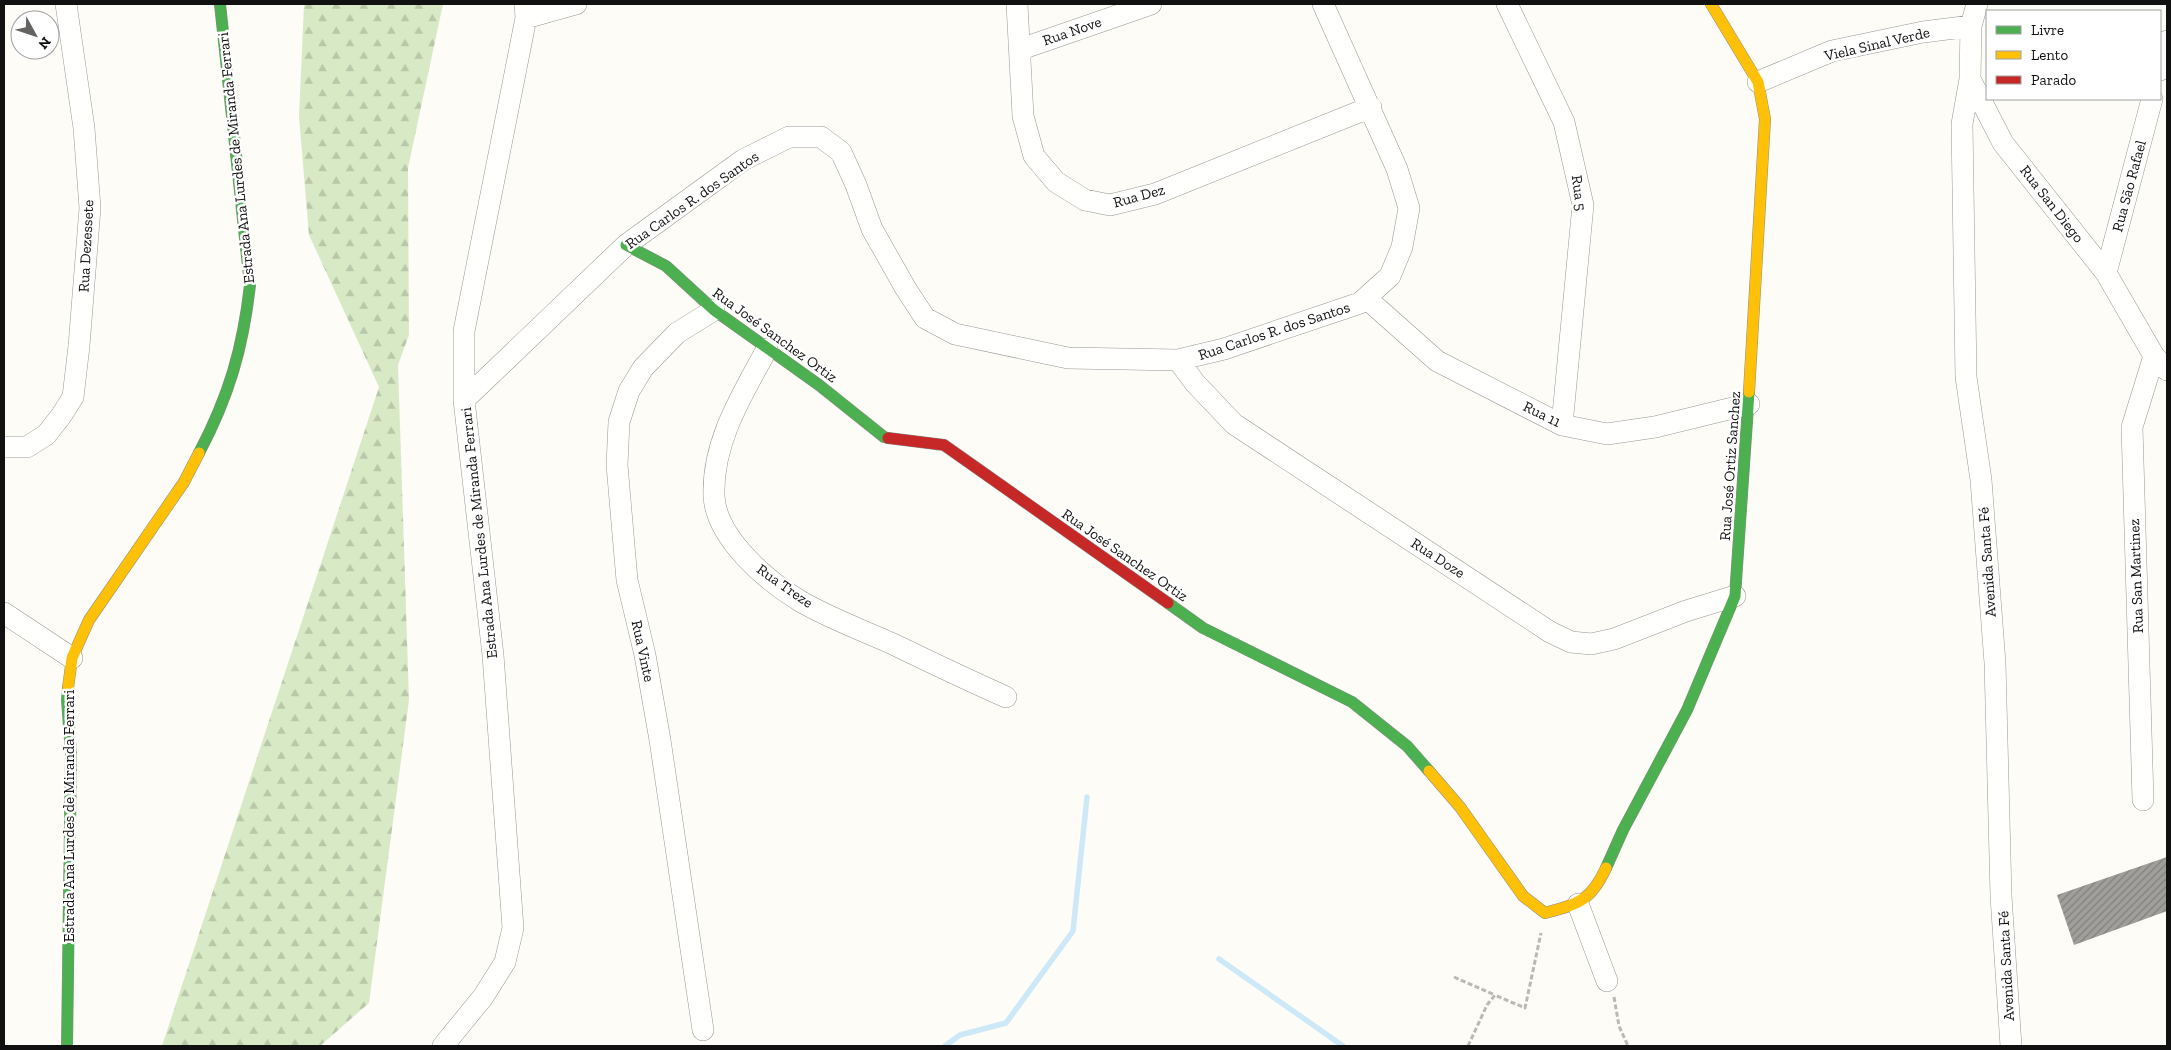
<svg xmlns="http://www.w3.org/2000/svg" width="2171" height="1050" viewBox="0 0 2171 1050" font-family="'Zilla Slab',serif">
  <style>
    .forest { fill: url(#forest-firs) }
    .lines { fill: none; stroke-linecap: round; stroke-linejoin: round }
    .stream { stroke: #cde8f7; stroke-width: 5.5 }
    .building { fill: url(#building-hatch) }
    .street-casing { stroke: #979795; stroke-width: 22 }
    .fast-casing { stroke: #8e8d8b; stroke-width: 12 }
    .slow-casing { stroke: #8e8d8b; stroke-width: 12 }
    .jam-casing { stroke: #8e8d8b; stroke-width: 12 }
    .path { stroke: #b9b9b8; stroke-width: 3; stroke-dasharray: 5 2.5; stroke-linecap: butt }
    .street { stroke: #fffffe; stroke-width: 21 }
    .fast { stroke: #4caf50; stroke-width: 11 }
    .slow { stroke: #ffc107; stroke-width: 11 }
    .jam { stroke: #c62828; stroke-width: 11 }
    .labels { text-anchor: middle; stroke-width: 5; stroke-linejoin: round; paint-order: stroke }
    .street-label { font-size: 15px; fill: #111; stroke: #fff }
  </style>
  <defs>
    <pattern id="forest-firs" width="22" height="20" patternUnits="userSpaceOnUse" patternTransform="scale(1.25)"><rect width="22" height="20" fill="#d8eac5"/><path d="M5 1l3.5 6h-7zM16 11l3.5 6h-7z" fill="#b8c8a8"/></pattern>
    <pattern id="building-hatch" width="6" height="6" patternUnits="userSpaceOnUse" patternTransform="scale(1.25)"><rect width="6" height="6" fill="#a19f9c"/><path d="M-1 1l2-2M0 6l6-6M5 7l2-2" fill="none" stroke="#82807e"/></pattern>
  </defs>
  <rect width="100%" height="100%" fill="#fdfcf7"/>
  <path class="forest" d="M304 4H443L408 168 409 335 398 365 409 700 369 1003 320 1046H162L379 387 309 235 299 117Z"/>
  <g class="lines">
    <path class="stream" d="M1219 959 1343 1046
      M945 1046 960 1035 1006 1023 1073 931 1087 797"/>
  </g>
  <path class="building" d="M2167 857V911L2074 945 2057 895Z"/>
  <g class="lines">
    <g class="street-casing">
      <path id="street" d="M1017 4 1023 116 1034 156 1056 182 1085 200 1110 205 1155 194 1371 107
        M1507 4 1564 122 1583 205 1562 425
        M1977 4 1971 26 1970 79 2003 143 2106 273 2154 356 2167 370
        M526 18 576 4
        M1021 49 1151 4
        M2160 70 2167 41
        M1970 79 1962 124 1966 377 1981 480 1995 663 2001 896 2011 1046
        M1758 82 1832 51 1923 32 1971 26
        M2106 273 2152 99
        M1366 298 1437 361 1562 425 1607 434 1655 427 1749 404
        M767 349C742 395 712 442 714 496 716 538 767 581 800 601 829 618 862 630 893 644 930 662 968 680 1006 697
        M1178 360 1195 383 1234 424 1550 632 1571 642 1591 644 1614 639 1686 611 1735 596
        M464 400 626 245 743 160 789 137H821L841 152 856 185 872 229 906 289 925 318 955 334 1068 358 1178 360 1224 349 1360 303 1390 276 1402 247 1409 208 1397 169 1323 4
        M4 447H27L46 435 61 416 73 397 79 346 90 208 84 128 66 4
        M4 613 72 658
        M2143 800 2132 427 2154 356
        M1578 904 1607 981
        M703 1030 660 740 645 655 627 580 617 465 619 422 629 391 643 368 677 333 714 310
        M443 1046 483 997 505 962 513 928 493 655 464 400V331L526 18 525 4"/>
    </g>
    <g class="fast-casing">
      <path id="fast" d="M626 245 666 266 714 310 819 385 884 437 888 438
        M199 453C229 396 243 348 250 285L220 4
        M1168 603 1203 628 1352 702 1407 746 1429 771
        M1606 868 1623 830 1687 710 1735 596 1749 392
        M67 1046 71 753 67 700 68 688"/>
    </g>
    <g class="slow-casing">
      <path id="slow" d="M1711 4 1758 82 1765 119 1749 392
        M68 688 72 658 89 620 184 482 199 453
        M1429 771 1460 807 1523 896 1545 913C1578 904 1591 901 1606 868"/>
    </g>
    <g class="jam-casing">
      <path id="jam" d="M888 438 944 445 1168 603"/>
    </g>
    <path class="path" d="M1454 977 1495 995
      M1614 997 1619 1026 1628 1046
      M1468 1046 1487 1005 1495 995 1525 1008 1541 933"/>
    <use href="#street" class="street"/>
    <use href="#fast" class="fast"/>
    <use href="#slow" class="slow"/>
    <use href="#jam" class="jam"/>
  </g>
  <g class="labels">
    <g class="street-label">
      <text transform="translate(1072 31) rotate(-19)" y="5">Rua Nove</text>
      <text transform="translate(1877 44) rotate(-13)" y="5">Viela Sinal Verde</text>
      <text transform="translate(236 158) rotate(-96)" y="5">Estrada Ana Lurdes de Miranda Ferrari</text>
      <text transform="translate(2129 186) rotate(-75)" y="5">Rua São Rafael</text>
      <text transform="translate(1579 193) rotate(83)" y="5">Rua 5</text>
      <text transform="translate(1139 196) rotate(-15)" y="5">Rua Dez</text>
      <text transform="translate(692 200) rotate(-35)" y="5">Rua Carlos R. dos Santos</text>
      <text transform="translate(2052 204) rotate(52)" y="5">Rua San Diego</text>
      <text transform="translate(86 246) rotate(-87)" y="5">Rua Dezessete</text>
      <text transform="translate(1274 331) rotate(-18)" y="5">Rua Carlos R. dos Santos</text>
      <text transform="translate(775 335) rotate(36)" y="5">Rua José Sanchez Ortiz</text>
      <text transform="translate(1542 414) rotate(26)" y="5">Rua 11</text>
      <text transform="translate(1730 466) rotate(-86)" y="5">Rua José Ortiz Sanchez</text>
      <text transform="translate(479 533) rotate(-96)" y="5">Estrada Ana Lurdes de Miranda Ferrari</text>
      <text transform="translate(1125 555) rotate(35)" y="5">Rua José Sanchez Ortiz</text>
      <text transform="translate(1438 558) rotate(33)" y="5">Rua Doze</text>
      <text transform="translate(1987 562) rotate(-94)" y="5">Avenida Santa Fé</text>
      <text transform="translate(2136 576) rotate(-92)" y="5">Rua San Martinez</text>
      <text transform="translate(785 586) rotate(35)" y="5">Rua Treze</text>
      <text transform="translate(643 651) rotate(78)" y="5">Rua Vinte</text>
      <text transform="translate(69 816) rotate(-90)" y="5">Estrada Ana Lurdes de Miranda Ferrari</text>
      <text transform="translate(2006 966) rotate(-93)" y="5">Avenida Santa Fé</text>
    </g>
  </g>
  <rect width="2171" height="1050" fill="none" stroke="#111111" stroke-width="10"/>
  <rect x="1986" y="10" width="175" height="90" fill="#ffffff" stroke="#a0a0a0"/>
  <rect x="1996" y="26" width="25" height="8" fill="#4caf50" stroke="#a0a0a0"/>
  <text x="2031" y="35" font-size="15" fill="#111111">Livre</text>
  <rect x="1996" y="51" width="25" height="8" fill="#ffc107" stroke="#a0a0a0"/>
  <text x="2031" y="60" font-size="15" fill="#111111">Lento</text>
  <rect x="1996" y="76" width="25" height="8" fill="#c62828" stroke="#a0a0a0"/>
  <text x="2031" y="85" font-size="15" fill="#111111">Parado</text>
  <g transform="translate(35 35) rotate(130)"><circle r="24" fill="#ffffff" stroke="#a0a0a0"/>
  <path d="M0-4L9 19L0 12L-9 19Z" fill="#646362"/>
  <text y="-8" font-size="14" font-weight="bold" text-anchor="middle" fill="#111111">N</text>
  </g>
</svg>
